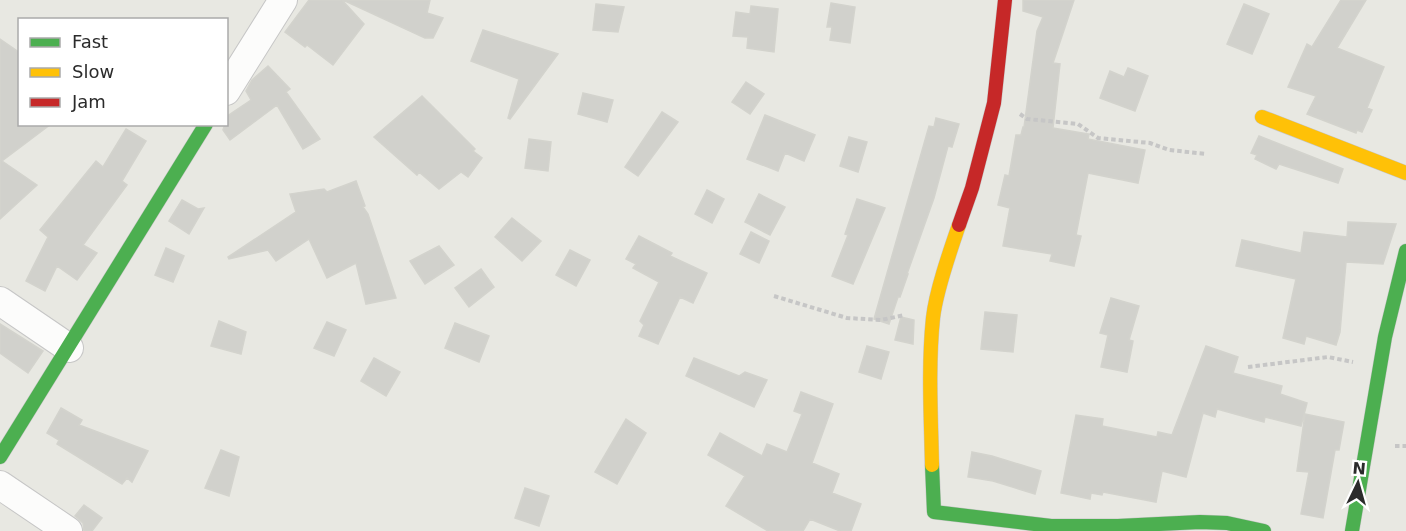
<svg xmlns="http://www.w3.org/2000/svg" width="1406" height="531" viewBox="0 0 1406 531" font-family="'DejaVu Sans',sans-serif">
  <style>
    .building { fill: #d1d1cc; stroke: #d3d3cd; stroke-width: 1.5 }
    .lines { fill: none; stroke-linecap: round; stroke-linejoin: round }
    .street-casing { stroke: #c6c6c6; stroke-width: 30 }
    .fast-casing { stroke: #c6c6c6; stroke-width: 15 }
    .slow-casing { stroke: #c6c6c6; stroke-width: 15 }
    .jam-casing { stroke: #c6c6c6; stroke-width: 15 }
    .path { stroke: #c6c6c6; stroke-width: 4; stroke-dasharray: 4.5 3; stroke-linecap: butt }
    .street { stroke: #fcfcfb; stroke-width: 28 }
    .fast { stroke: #4caf50; stroke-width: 14 }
    .slow { stroke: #ffc107; stroke-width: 14 }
    .jam { stroke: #c62828; stroke-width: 14 }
  </style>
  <rect width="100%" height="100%" fill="#e8e8e2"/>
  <path class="building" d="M309 0H342L364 24 333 65 307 45 305 47 285 32Z
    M343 0H430L427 13 443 18 433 38H425Z
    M1023 0H1074L1053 63 1060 64 1053 128 1089 134 1088 139 1145 150 1138 183 1088 173 1076 235 1081 236 1074 266 1050 261 1052 254 1003 246 1010 208 998 205 1005 175 1009 176 1016 135H1021L1023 127H1024L1037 31 1043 17 1023 11Z
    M1341 0H1366L1337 48 1384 67 1367 108 1372 110 1362 132 1357 130 1356 133 1307 114 1316 96 1288 87 1307 44 1312 47Z
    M831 3 855 7 850 43 830 40 832 27H827Z
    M596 4 624 7 618 32 593 30Z
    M1244 4 1269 14 1252 54 1227 44Z
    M751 6 778 9 774 52 747 48 748 37 733 36 736 12 750 14Z
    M483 30 558 54 510 119 508 118 519 79 471 61Z
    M0 39 20 53V124H51L2 161 37 185 0 219Z
    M268 66 290 89 286 92 320 139 303 149 277 105 230 140 223 130 225 124H226V117L251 100 246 91 252 80Z
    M1128 68 1148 76 1135 111 1100 98 1110 71 1124 77Z
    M746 82 764 94 750 114 732 102Z
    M583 93 613 100 607 122 578 114Z
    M422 96 475 149 473 151 482 158 468 177 461 172 439 189 419 172 417 175 374 137Z
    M662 112 678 122 638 176 625 167Z
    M765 115 815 135 804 161 785 153 778 171 747 159Z
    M936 118 959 124 952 147 948 146 934 198 907 274H908L900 297H898L889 324 874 319 929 126 934 127Z
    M126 129 146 141 122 181 127 185 83 245 97 253 77 280 57 266 45 291 26 281 48 237 40 230 96 161 103 167Z
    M1259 136 1343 169 1338 183 1279 164 1276 169 1255 159 1257 155 1251 153Z
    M849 137 867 142 858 172 840 166Z
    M529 139 551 142 548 171 525 168Z
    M356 181 365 206 363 207 368 214 396 298 366 304 356 263 327 278 309 239 276 261 268 250 229 259 228 257 296 212 290 194 324 189 327 192Z
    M707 190 724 199 712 223 695 214Z
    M759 194 785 207 770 235 745 222Z
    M857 199 885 208 853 284 832 276 848 235 845 234Z
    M182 200 198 209 204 208 189 234 169 221Z
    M512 218 541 241 522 261 495 237Z
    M1348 222 1396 224 1383 264 1346 262 1340 332 1336 345 1306 336 1304 344 1283 338 1296 279 1236 266 1242 240 1301 253 1304 232 1347 237Z
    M751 232 769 241 759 263 740 254Z
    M639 236 672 253 670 256 707 273 693 303 680 297 658 344 639 336 644 325 640 321 659 282 633 268 636 264 626 259Z
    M439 246 454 265 425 284 410 261Z
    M166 248 184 256 173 282 155 275Z
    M570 250 590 260 576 286 556 275Z
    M481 269 494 287 469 307 455 288Z
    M1111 298 1139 306 1129 340 1133 341 1127 372 1101 367 1108 335 1100 333Z
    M985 312 1017 315 1013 352 981 349Z
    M901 317 914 320 913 344 895 340Z
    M219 321 246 332 241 354 211 346Z
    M327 322 346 330 334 356 314 348Z
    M455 323 489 336 479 362 445 348Z
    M0 324 43 351 28 373 0 353Z
    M867 346 889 352 881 379 859 372Z
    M1206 346 1238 357 1233 373 1282 386 1280 394 1307 403 1301 426 1265 417 1264 422 1217 409 1215 417 1203 413 1186 477 1162 471 1156 502 1103 492 1102 495 1091 493 1090 499 1061 493 1076 415 1103 419 1102 426 1157 437 1158 432 1172 435Z
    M374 358 400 372 386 396 361 381Z
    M694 358 739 376 745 372 767 380 754 407 686 376Z
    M801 392 833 404 812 463 839 474 832 493 861 504 851 531H840L810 519 803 531H768L726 506 745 476 708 455 720 433 762 456 767 444 787 452 802 414 794 411Z
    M61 408 82 420 79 425 148 451 132 482 127 478 122 484 57 444 59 440 47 433Z
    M1305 414 1344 422 1339 450H1335L1323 518 1301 514 1309 472 1297 471Z
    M626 419 646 433 617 484 595 472Z
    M221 450 239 457 229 496 205 488Z
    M972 452 992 456 1041 471 1035 494 993 481 968 477Z
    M525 488 549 496 539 526 515 518Z
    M84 505 102 518 92 531H84L83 523 75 516Z"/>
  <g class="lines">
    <g class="street-casing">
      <path id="street" d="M226 91 283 0
        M0 301 69 348
        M0 485 68 531"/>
    </g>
    <g class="fast-casing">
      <path id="fast" d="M0 457 206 124
        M932 465 934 512 1051 526H1118L1200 522 1227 523 1264 531
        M1352 531 1385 337 1406 251"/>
    </g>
    <g class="slow-casing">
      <path id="slow" d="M1262 117 1406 173
        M932 465C931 416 928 367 933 318 936 291 950 251 959 225"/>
    </g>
    <g class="jam-casing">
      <path id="jam" d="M959 225 972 188 994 103 1005 0"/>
    </g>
    <path class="path" d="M1020 114 1027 119 1078 124 1098 138 1150 143 1169 150 1207 154
      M774 296 847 318 881 320 905 315
      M1248 367 1328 357 1353 362
      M1395 446H1406"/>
    <use href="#street" class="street"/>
    <use href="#fast" class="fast"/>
    <use href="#slow" class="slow"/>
    <use href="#jam" class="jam"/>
  </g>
  <rect x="18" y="18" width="210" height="108" fill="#ffffff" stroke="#aaaaaa" stroke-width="1.5"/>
  <rect x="30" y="38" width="30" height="9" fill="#4caf50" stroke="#aaaaaa" stroke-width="1.5"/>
  <text x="72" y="48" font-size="18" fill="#2b2b2b">Fast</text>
  <rect x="30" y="68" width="30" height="9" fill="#ffc107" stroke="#aaaaaa" stroke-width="1.5"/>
  <text x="72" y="78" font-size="18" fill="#2b2b2b">Slow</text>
  <rect x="30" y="98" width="30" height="9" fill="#c62828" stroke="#aaaaaa" stroke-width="1.5"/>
  <text x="72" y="108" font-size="18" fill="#2b2b2b">Jam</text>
  <g transform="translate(1358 483) rotate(5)" stroke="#ffffff" stroke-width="4.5" paint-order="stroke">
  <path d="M0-4.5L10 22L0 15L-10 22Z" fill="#2b2b2b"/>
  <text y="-9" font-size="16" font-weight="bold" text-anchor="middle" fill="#2b2b2b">N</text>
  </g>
</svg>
